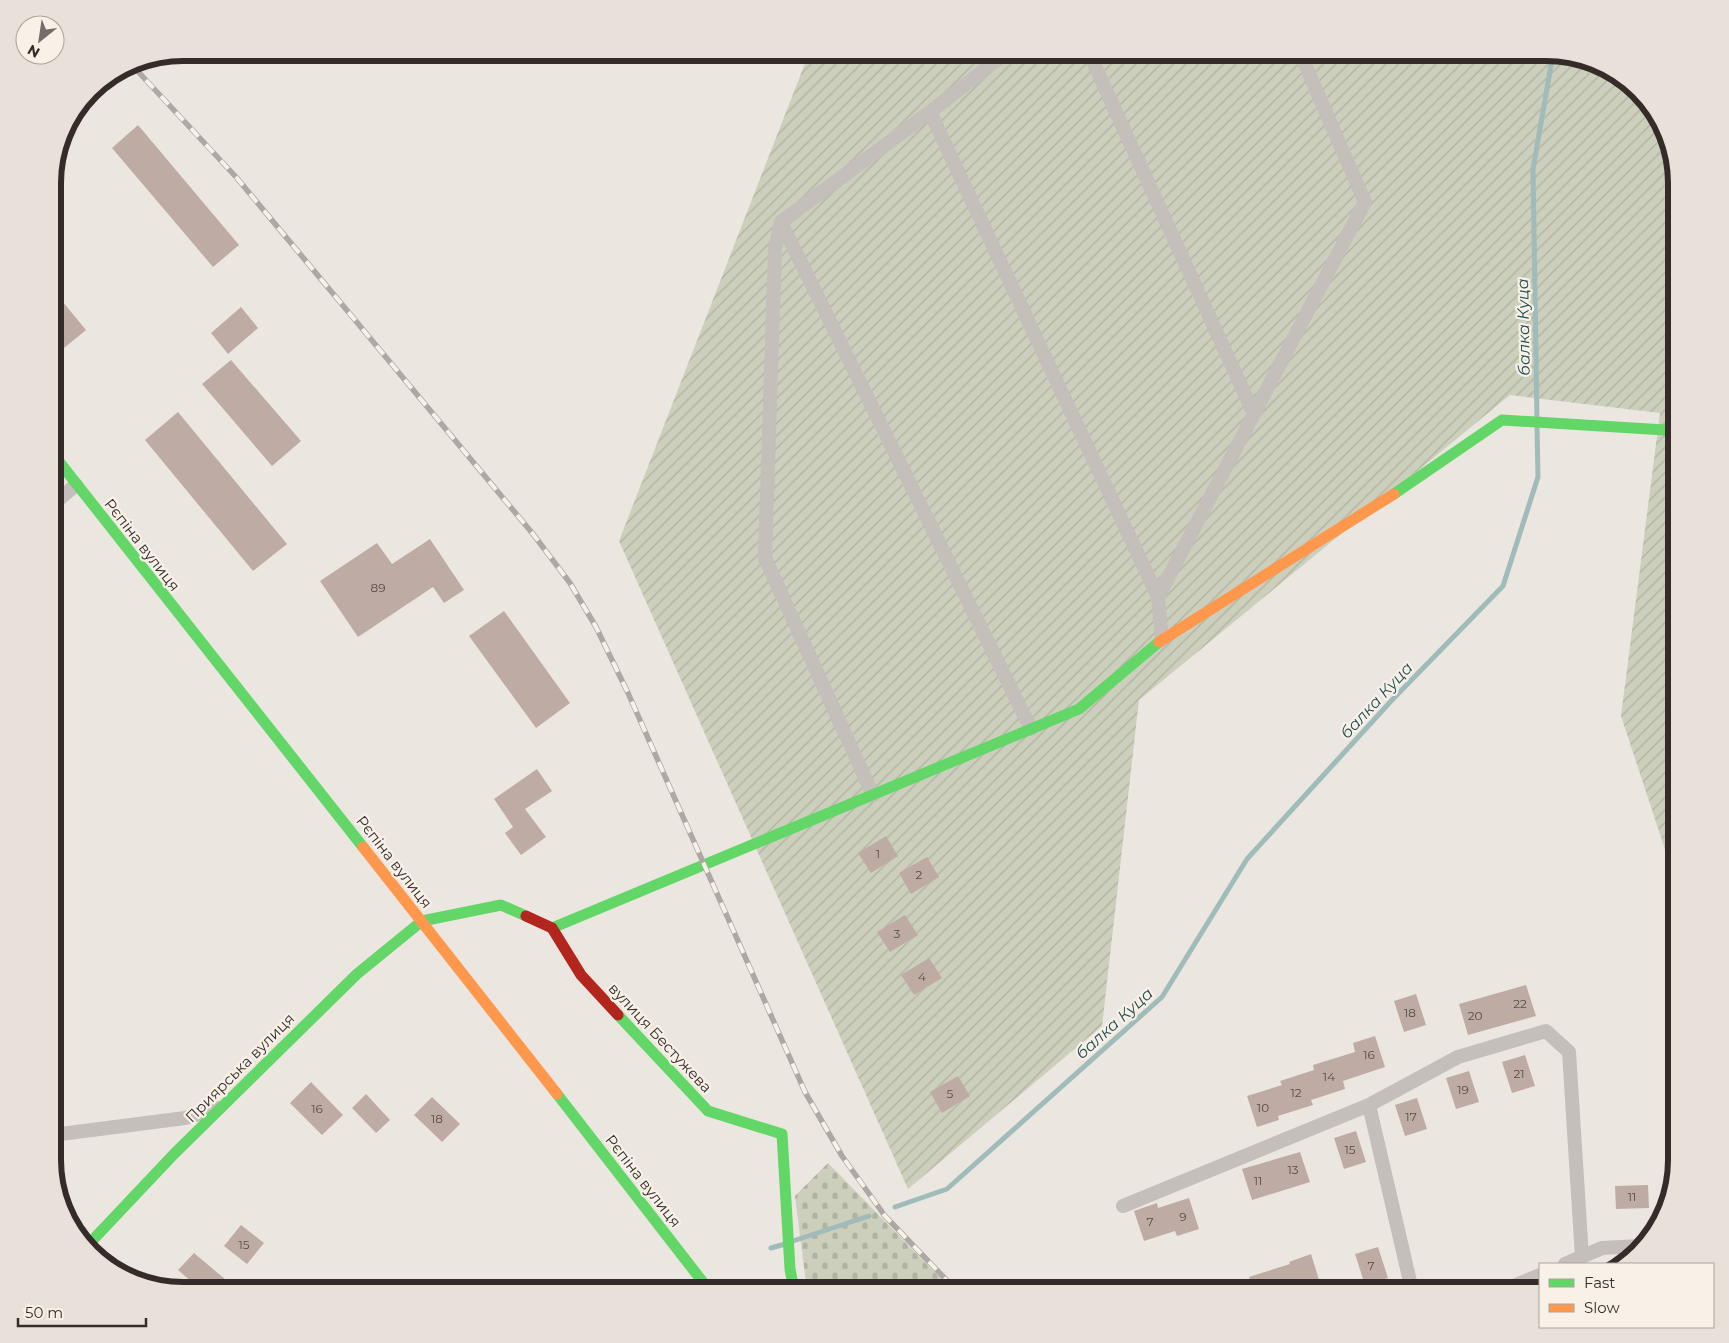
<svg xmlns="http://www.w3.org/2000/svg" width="1729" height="1343" viewBox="0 0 1729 1343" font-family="Montserrat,sans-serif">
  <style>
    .cemetery { fill: url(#cemetery-stones) }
    .garden { fill: url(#garden-furrows) }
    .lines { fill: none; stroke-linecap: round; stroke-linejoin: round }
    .stream { stroke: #9fbbba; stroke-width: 5 }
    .building { fill: #beaca4 }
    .street { stroke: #c4bfba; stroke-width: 14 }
    .fast { stroke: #63d668; stroke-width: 11 }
    .slow { stroke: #ff974d; stroke-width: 11 }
    .jam { stroke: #b3261e; stroke-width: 11 }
    .rail-casing { stroke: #ada8a4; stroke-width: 5.5 }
    .rail { stroke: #f8f1e8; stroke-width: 4; stroke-dasharray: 11; stroke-linecap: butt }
    .labels { text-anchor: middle; stroke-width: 4.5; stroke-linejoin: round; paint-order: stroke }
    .number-label { font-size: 12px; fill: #574c48 }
    .street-label { font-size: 15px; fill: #352c29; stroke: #f8f1e8 }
    .water-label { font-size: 16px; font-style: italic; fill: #224e52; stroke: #f8f1e8 }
    .rim { fill: none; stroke: #352c29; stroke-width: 6 }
  </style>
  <defs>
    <pattern id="cemetery-stones" width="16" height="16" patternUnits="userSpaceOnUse" patternTransform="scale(1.25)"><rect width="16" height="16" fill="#cccfbc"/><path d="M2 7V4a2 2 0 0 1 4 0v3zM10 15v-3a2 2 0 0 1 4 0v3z" fill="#b0b2a2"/></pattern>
    <pattern id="garden-furrows" width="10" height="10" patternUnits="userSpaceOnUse" patternTransform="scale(1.25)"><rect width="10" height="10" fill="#cccfbc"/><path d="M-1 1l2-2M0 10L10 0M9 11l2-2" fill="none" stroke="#b0b2a2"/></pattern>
  </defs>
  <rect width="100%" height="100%" fill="#ece6e0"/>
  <path class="cemetery" d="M828 1163 952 1290H807L795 1196Z"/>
  <path class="garden" d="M809 53H1546L1588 60 1626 80 1663 126 1676 183V883L1621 716 1660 413 1510 395 1139 700 1102 1026 908 1189 619 541Z"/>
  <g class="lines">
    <path class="stream" d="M1537 418 1533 169 1553 54
      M895 1207 947 1189 1162 997 1247 859 1392 700 1503 586 1538 477 1537 427
      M793 1241 869 1216
      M771 1248 785 1244"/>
  </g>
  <path class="building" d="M138 125 239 245 213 267 112 148Z
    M53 290 86 330 53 357Z
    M241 307 258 328 228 354 211 333Z
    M231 360 301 441 272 466 202 384Z
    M178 412 287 544 253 571 145 440Z
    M430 539 464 590 444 603 433 587 358 637 320 581 377 543 392 564Z
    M504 611 570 703 536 728 469 636Z
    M537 769 552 791 525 809 546 837 521 855 505 833 513 827 494 799Z
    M886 836 898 856 871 873 858 853Z
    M927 857 939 877 911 894 899 873Z
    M905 915 918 935 890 952 877 932Z
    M929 958 942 978 914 995 901 975Z
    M1526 985 1536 1016 1468 1035 1459 1004Z
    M1416 994 1426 1025 1404 1032 1394 1001Z
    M1375 1036 1385 1067 1343 1081 1345 1089 1311 1100 1313 1105 1278 1116 1279 1120 1257 1127 1247 1096 1282 1085 1280 1081 1314 1070 1313 1065 1355 1052 1353 1043Z
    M1525 1055 1535 1086 1512 1093 1502 1062Z
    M1469 1071 1479 1102 1456 1109 1446 1078Z
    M958 1076 970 1096 942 1113 930 1092Z
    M311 1082 343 1115 322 1135 290 1103Z
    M366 1094 390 1120 376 1133 352 1108Z
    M432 1097 460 1124 442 1142 414 1115Z
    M1417 1098 1427 1129 1405 1136 1395 1105Z
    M1356 1131 1366 1162 1344 1169 1334 1138Z
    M1300 1152 1310 1182 1252 1200 1242 1169Z
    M1648 1185 1649 1208 1616 1209 1615 1186Z
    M1189 1198 1199 1229 1177 1236 1175 1231 1144 1241 1134 1211 1157 1203 1158 1208Z
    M241 1225 264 1243 247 1264 224 1246Z
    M1378 1247 1388 1278 1365 1285 1355 1254Z
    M194 1253 226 1280 217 1290H201L178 1270Z
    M1311 1254 1321 1286 1306 1290H1253L1249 1277 1290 1264 1289 1262Z"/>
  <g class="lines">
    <path class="street" d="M1006 53 930 112 1158 597 1162 640
      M1089 53 1254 414
      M781 222 1031 729
      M53 504 76 485
      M1158 597 1365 202 1300 53
      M873 795 765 558 775 248 781 222 930 112
      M53 1135 185 1118 219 1108
      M1123 1206 1369 1105
      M1565 1264 1602 1248 1641 1246
      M1412 1290 1369 1105 1458 1057 1546 1031 1569 1052 1582 1257
      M1504 1290 1540 1275"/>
    <path class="fast" d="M53 454 363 847
      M1394 494 1502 420 1665 430 1676 437
      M552 928 1079 709 1159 642
      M618 1015 708 1111 782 1134 790 1269 794 1290
      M557 1094 709 1290
      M88 1245 174 1154 357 974 422 921 501 905 526 916"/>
    <path class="slow" d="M1159 642 1394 494
      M363 847 557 1094"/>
    <path class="jam" d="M526 916 552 928 581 975 618 1015"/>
    <g class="rail-casing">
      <path id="rail" d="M131 64 236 177 533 534 570 583 596 627 628 693 805 1092 842 1156 885 1216 956 1290"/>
    </g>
    <use href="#rail" class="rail"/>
  </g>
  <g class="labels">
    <g class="number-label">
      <text x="378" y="592">89</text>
      <text x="878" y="858">1</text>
      <text x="919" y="879">2</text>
      <text x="897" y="938">3</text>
      <text x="922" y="981">4</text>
      <text x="1520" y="1008">22</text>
      <text x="1410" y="1017">18</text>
      <text x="1475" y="1020">20</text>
      <text x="1369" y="1059">16</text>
      <text x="1519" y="1078">21</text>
      <text x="1329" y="1081">14</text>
      <text x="1463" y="1094">19</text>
      <text x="1296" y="1097">12</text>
      <text x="950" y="1098">5</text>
      <text x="1263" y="1112">10</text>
      <text x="317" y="1113">16</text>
      <text x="1411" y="1121">17</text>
      <text x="437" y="1123">18</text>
      <text x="1350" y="1154">15</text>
      <text x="1293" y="1174">13</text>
      <text x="1258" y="1185">11</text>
      <text x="1632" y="1201">11</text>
      <text x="1183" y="1221">9</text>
      <text x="1150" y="1226">7</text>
      <text x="244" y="1249">15</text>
      <text x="1371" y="1270">7</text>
    </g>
    <g class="street-label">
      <text transform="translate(142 545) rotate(52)" y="5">Рєпіна вулиця</text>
      <text transform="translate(394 862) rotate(52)" y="5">Рєпіна вулиця</text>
      <text transform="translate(660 1038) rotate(47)" y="5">вулиця Бестужева</text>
      <text transform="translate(240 1068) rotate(-45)" y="5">Приярська вулиця</text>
      <text transform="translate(643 1181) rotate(52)" y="5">Рєпіна вулиця</text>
    </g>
    <g class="water-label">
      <text transform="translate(1523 327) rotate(-91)" y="6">балка Куца</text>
      <text transform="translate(1376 700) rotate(-47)" y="6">балка Куца</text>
      <text transform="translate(1114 1023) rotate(-42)" y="6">балка Куца</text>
    </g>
  </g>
  <path d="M0 0H1729V1343H0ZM183 61H1546A122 122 0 0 1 1668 183V1160A122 122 0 0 1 1546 1282H183A122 122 0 0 1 61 1160V183A122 122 0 0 1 183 61Z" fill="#e8e1d9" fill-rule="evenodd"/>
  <path class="rim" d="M183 61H1546A122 122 0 0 1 1668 183V1160A122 122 0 0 1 1546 1282H183A122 122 0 0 1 61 1160V183A122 122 0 0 1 183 61Z"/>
  <rect x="1539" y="1263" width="175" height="65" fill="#f8f1e8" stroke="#aaa29c"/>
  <rect x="1549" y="1279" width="25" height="8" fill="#63d668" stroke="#aaa29c"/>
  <text x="1584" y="1288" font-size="15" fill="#352c29">Fast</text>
  <rect x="1549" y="1304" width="25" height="8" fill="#ff974d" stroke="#aaa29c"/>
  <text x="1584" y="1313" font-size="15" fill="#352c29">Slow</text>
  <g transform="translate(40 40) rotate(210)"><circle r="24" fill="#f8f1e8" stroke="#aaa29c"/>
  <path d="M0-4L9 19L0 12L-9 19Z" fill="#756d69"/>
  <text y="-8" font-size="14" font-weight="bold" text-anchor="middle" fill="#352c29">N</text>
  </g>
  <path d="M18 1318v8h128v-8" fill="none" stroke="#352c29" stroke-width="2.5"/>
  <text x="25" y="1318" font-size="15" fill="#352c29" stroke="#f8f1e8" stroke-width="4" paint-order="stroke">50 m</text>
</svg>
